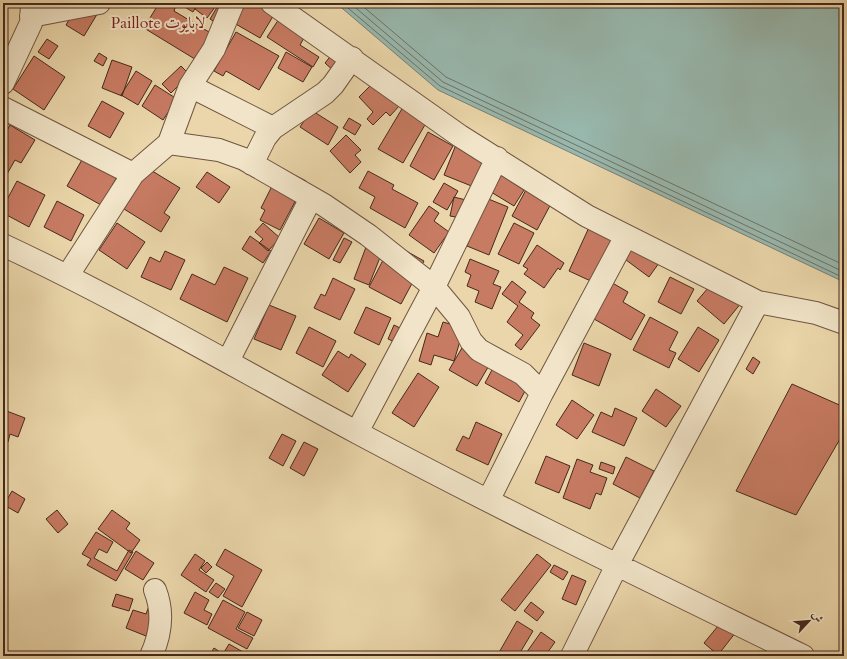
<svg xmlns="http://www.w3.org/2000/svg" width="847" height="659" viewBox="0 0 847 659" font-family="Cardo,Amiri,serif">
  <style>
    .water { fill: #98b8ae; stroke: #777f74 }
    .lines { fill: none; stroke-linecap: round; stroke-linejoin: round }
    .shore { stroke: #6f7166; stroke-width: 1 }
    .building { fill: #c87b63; stroke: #462a1e }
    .minor-casing { stroke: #6f5541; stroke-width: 24 }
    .minor { stroke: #f1e4c8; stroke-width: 22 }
    .labels { text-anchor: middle; stroke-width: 4; stroke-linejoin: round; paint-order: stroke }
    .quarter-label { font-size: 16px; fill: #7a1f14; stroke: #f1e4c8 }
  </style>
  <rect width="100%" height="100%" fill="#ead6aa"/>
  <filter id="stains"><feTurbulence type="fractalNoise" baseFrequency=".005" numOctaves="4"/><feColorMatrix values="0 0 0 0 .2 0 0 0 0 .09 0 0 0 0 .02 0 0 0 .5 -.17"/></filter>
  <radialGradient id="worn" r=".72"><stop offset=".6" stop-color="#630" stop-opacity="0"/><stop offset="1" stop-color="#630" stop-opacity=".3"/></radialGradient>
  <path class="water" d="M336 3H844V282L438 90Z"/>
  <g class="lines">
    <path class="shore" d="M342 3 440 86 844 278
      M350 3 443 82 844 272
      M359 3 446 77 844 265"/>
  </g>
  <path class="building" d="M3 3H5L3 18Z
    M79 3 99 11 84 36 66 25Z
    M159 3H167L175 8 174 11 219 38 203 64 144 28Z
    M185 3H198L193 12 183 6Z
    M199 3H218L207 18 195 9Z
    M246 3H259L275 13 260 38 234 23Z
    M219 4 232 11 223 27 210 19Z
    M279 19 305 36 300 45 319 57 313 67 267 37Z
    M236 32 279 56 259 90 226 71 223 76 214 71Z
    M47 39 58 46 49 59 38 52Z
    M286 52 312 67 303 82 278 68Z
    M99 53 107 58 103 66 94 61Z
    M333 53 345 63 336 73 325 63Z
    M34 56 65 77 44 110 13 89Z
    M112 60 132 67 122 96 102 88Z
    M181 66 196 81 183 93 177 87 171 93 162 84Z
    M136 71 152 81 138 105 121 95Z
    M375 81 400 105 390 116 386 112 373 125 367 119 373 112 359 97Z
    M155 85 177 99 163 120 142 106Z
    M102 101 124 113 110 138 88 126Z
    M406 102 430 116 403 163 378 149Z
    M311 110 338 127 328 145 300 127Z
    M349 118 361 125 355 135 343 128Z
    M10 125 35 140 21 163 15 160 3 181V138Z
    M428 132 453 146 434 180 410 166Z
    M346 135 361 150 355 155 361 162 350 173 330 151Z
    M457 142 487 154 474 187 444 175Z
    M91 144 125 163 101 205 67 186Z
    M281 168 306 181 280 230 260 220 265 210 261 208Z
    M149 169 180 188 164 213 170 217 161 232 124 209Z
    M368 171 394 185 392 189 418 203 405 228 370 208 375 197 359 188Z
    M207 172 230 187 219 203 196 187Z
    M501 175 524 190 514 206 491 192Z
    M17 181 45 195 29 227 3 213V207Z
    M444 183 458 191 447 210 433 202Z
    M3 185 7 188 3 194Z
    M528 186 553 200 537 230 512 216Z
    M454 197 466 200 462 218 450 216Z
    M486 198 508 207 489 255 467 246Z
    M57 201 84 215 71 241 44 227Z
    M429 206 439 213 434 221 449 232 434 253 409 235Z
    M319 218 344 233 329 259 304 244Z
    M117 223 145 242 127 269 99 250Z
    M263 223 280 238 268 251 259 243 263 239 255 232Z
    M514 223 534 233 519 264 498 254Z
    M591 223 610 232 607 238 614 242 595 283 569 271Z
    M250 236 271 251 263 263 242 249Z
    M344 238 352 242 340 263 333 260Z
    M630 238 669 249 649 277 618 254Z
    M369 239 385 245 369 285 354 279Z
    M392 243 424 261 401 304 369 287Z
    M537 245 564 263 560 270 558 268 544 288 524 274 528 269 523 266Z
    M165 251 185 260 171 290 141 277 150 257 160 262Z
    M470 259 499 271 493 284 501 287 492 309 475 302 479 291 467 286 471 275 465 272Z
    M224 267 248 278 227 322 180 299 192 274 215 285Z
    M719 275 746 297 724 324 697 301Z
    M670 277 694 289 681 314 658 302Z
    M333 278 355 289 340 320 314 308 321 294 325 296Z
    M512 281 526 292 519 302 534 313 531 318 540 325 521 350 515 345 523 335 507 322 518 306 502 294Z
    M609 281 628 292 623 302 645 315 631 340 587 315Z
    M269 305 296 316 281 350 254 339Z
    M366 307 391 318 379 345 354 333Z
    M650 317 678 332 669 350 676 353 669 368 633 350Z
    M443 322 464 328 454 361 434 355 431 365 419 361 427 333 438 337Z
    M394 325 404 330 397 343 388 339Z
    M309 327 336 341 323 367 296 353Z
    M698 327 719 340 699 372 678 359Z
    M466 341 494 357 477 386 449 370Z
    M584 343 611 354 599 386 572 375Z
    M338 351 349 358 351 354 366 364 348 392 322 375Z
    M500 355 535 373 519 402 485 383Z
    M753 357 760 362 753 374 746 369Z
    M418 373 439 387 414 427 392 413Z
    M792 384 844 407V432L796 515 736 491Z
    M656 389 681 406 666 427 642 411Z
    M572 400 594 415 577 439 556 425Z
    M615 408 637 418 624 446 592 432 601 412 612 417Z
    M4 410 25 418 18 437 10 434 8 442 3 440Z
    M476 422 502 434 488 465 456 450 463 436 469 439Z
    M282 434 296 441 283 466 269 458Z
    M304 442 318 449 304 476 290 468Z
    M546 456 570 466 559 493 535 483Z
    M626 457 654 471 640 498 613 484Z
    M577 459 593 465 590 472 607 478 601 495 596 493 590 509 563 498Z
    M601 462 615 467 613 474 599 469Z
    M12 491 25 499 18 513 4 505Z
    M57 510 68 524 58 533 46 519Z
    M112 510 130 523 126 529 140 540 131 553 98 529Z
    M96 532 113 542 107 553 99 549 94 558 117 571 129 550 133 552 116 581 87 565 91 559 82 554Z
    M225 549 262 570 242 607 223 596 234 576 216 565Z
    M136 551 154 563 143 580 125 569Z
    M195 554 205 561 199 570 214 580 206 592 181 575Z
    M537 554 551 565 515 611 501 600Z
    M207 562 212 567 206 573 201 568Z
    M554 565 568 572 563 580 550 572Z
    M572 575 586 581 576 605 562 599Z
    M216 583 225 589 218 598 209 592Z
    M195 592 209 600 204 610 212 614 207 625 184 613Z
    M116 594 133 599 129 611 112 606Z
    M223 600 245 612 236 629 253 638 247 649 208 628Z
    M531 602 544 612 537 621 524 611Z
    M149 606 156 609 146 636 126 628 133 610 146 614Z
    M247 612 262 620 254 636 238 628Z
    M723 620 736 632 718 655 704 643Z
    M517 621 533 631 518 656H497Z
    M541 632 555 642 545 656H524Z
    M229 644 243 652 241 656H209L214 648 223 654Z"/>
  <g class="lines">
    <g class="minor-casing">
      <path id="minor" d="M272 3 460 136 587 216 758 302 816 313 844 323
        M31 16 99 3
        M3 83 31 23 32 3
        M190 86 273 128
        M3 108 133 174
        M169 143 219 150 244 159 324 205 368 235 434 287 459 317 471 341 479 350 523 374 542 393 489 499
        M252 164 265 138 273 128 325 93 333 85 352 58
        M3 245C125 302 240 370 358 433 504 511 654 583 803 656
        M68 275 133 174 169 143 190 86 214 49 233 3
        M228 361 311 198
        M542 393 626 236
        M357 432 434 287 497 158
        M151 656C161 634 164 613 155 590
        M572 656 617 565 758 302"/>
    </g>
    <use href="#minor" class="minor"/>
  </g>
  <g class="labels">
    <g class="quarter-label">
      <text x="158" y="28">Paillote لابايوت</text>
    </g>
  </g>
  <rect width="847" height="659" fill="none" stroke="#ead6aa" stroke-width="16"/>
  <rect x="4" y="4" width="839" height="651" fill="none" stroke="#462a1e" stroke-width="2"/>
  <rect x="8" y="8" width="831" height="643" fill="none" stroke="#462a1e"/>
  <g transform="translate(809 621) rotate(64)" stroke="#f1e4c8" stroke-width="3" paint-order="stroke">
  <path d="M0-3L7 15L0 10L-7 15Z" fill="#462a1e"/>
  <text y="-6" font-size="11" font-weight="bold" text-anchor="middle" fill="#462a1e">ش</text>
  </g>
  <rect width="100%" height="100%" filter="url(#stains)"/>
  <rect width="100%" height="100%" fill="url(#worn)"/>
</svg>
